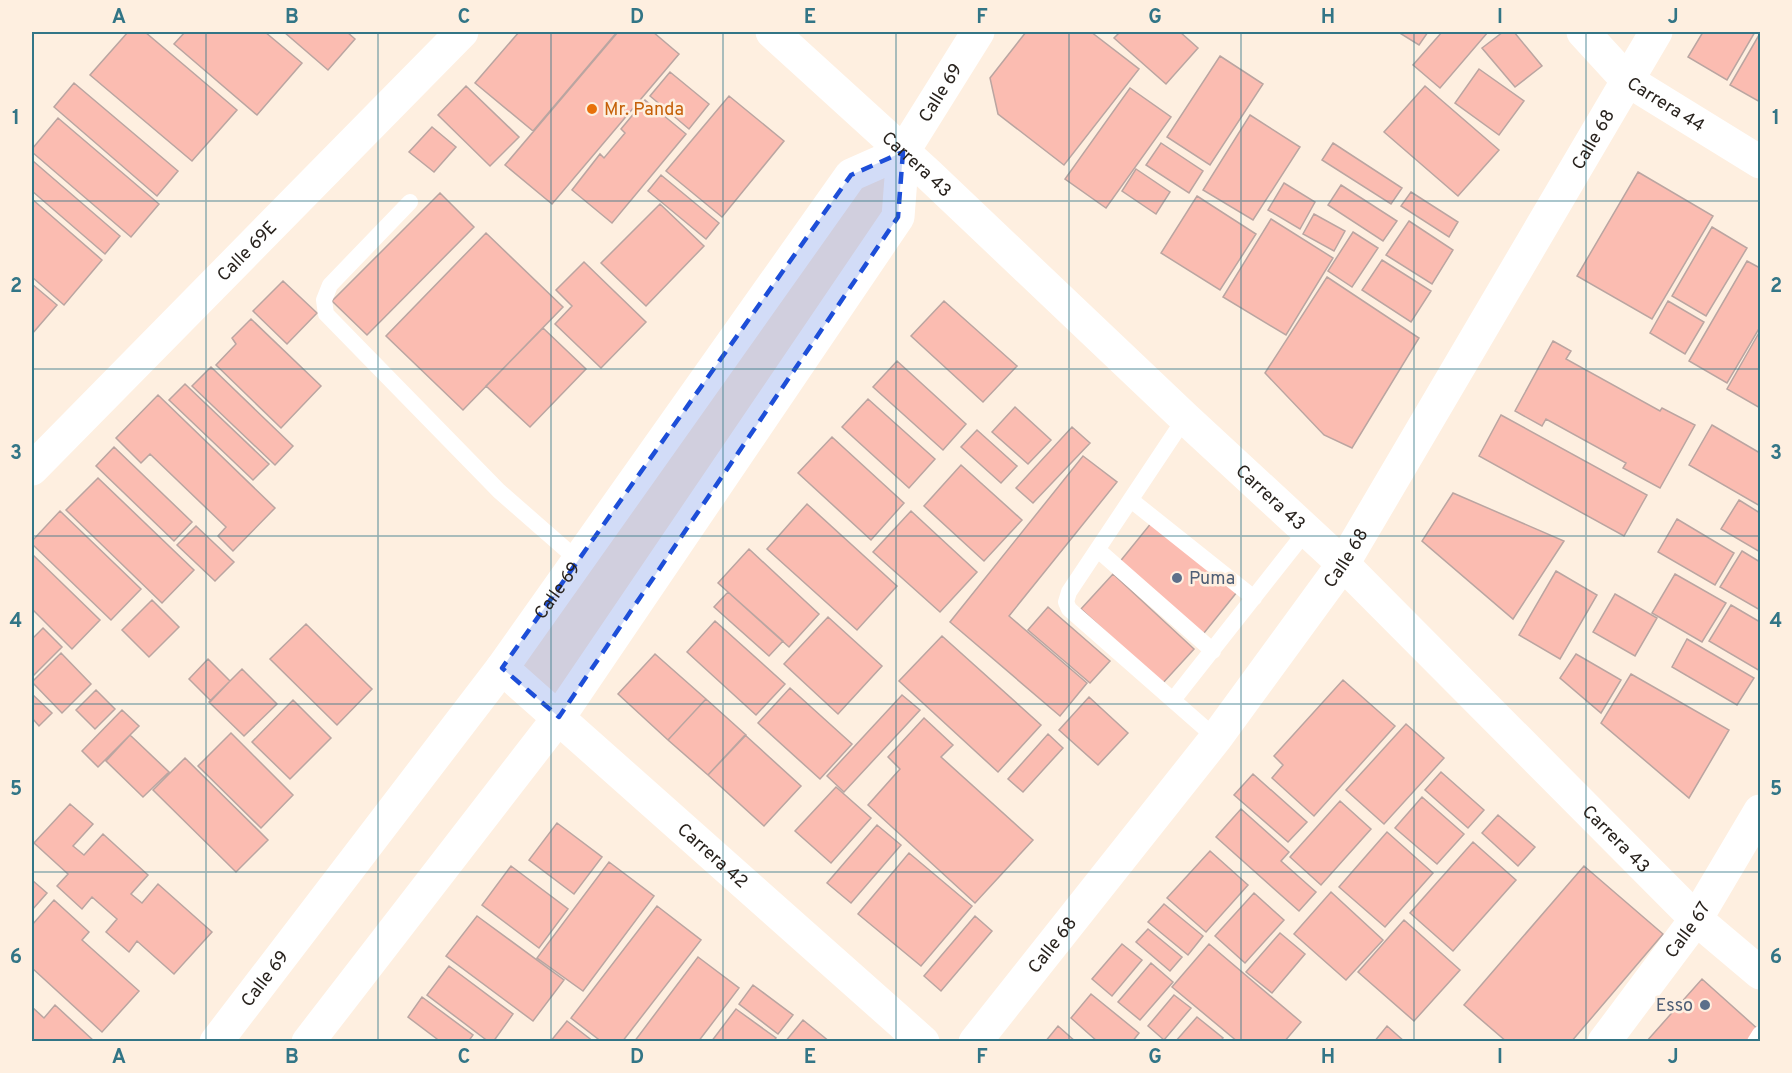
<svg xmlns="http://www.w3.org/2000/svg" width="1792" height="1073" viewBox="0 0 1792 1073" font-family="Overpass,sans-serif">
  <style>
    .building { fill: #fbbcb1; stroke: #baa5a1; stroke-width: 1.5 }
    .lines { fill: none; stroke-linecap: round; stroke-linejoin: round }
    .service { stroke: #fff; stroke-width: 16 }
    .minor { stroke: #fff; stroke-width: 33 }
    .tertiary { stroke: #fff; stroke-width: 33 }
    .marked { fill: #1d4ed8; fill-opacity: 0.2; stroke: #1d4ed8; stroke-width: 4.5; stroke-dasharray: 12 8; stroke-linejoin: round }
    .grid { fill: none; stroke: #327586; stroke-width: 1.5; stroke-opacity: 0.55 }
    .food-dot { fill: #e8710a; stroke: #feefe0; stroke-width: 2 }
    .service-dot { fill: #5c6f8a; stroke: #feefe0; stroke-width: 2 }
    .labels { text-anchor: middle; stroke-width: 5; stroke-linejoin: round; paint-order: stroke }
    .street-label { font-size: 18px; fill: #28221d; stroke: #feefe0 }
    .food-label { font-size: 18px; fill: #c56008; stroke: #feefe0; text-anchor: start }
    .service-label { font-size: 18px; fill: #4e5e75; stroke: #feefe0; text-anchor: start }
    .neatline { fill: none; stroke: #327586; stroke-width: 2 }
    .grid-label { font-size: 20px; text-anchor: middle; font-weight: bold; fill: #327586 }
  </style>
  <rect width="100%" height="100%" fill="#feefe0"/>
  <path class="building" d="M128 32H145L237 110 192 161 90 75Z
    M185 32H265L302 63 257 115 174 44Z
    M284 32H347L355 39 328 70Z
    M519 32H617L533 131 475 83Z
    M618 32H653L679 54 552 204 505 165Z
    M1026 32H1091L1139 69 1064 165 998 114 990 78Z
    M1120 32H1180L1198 48 1166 84 1114 38Z
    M1398 32H1428L1419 45Z
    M1442 32H1488L1440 88 1413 65Z
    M1503 32H1514L1542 66 1515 87 1482 48Z
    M1703 32H1755L1727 80 1688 57Z
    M1759 35 1760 36V102L1730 85Z
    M1220 56 1263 84 1210 165 1167 137Z
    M1479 69 1524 101 1499 135 1455 103Z
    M670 72 709 104 689 129 650 96Z
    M74 83 178 171 157 196 54 107Z
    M466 86 519 137 490 166 438 115Z
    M1425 86 1499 150 1458 196 1384 132Z
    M1130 88 1171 117 1106 208 1065 179Z
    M729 96 784 141 722 217 666 171Z
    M645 100 686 134 612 223 572 190 600 154 604 158 625 133 621 129Z
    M1250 115 1300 147 1253 220 1203 190Z
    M58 118 159 204 131 237 32 152V149Z
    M432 127 456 147 434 172 409 152Z
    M1161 143 1203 171 1189 193 1146 165Z
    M1333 143 1402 188 1391 204 1322 160Z
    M33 161 120 236 105 254 32 191Z
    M1136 169 1170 192 1156 214 1122 191Z
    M1638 172 1713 216 1652 319 1577 276Z
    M661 175 719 223 706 239 648 191Z
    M1284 183 1315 202 1300 229 1268 210Z
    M1341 185 1397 221 1383 241 1328 205Z
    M1411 192 1458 222 1449 237 1401 206Z
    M440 193 474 227 367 335 332 301Z
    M1197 196 1256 234 1220 290 1161 253Z
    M32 199 102 260 64 305 32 277Z
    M660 204 704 246 646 306 601 263Z
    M1314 214 1345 231 1334 251 1303 234Z
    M1271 219 1333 258 1286 335 1223 297Z
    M1409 221 1453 250 1432 284 1386 255Z
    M1712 227 1747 248 1706 316 1672 296Z
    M1353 232 1378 248 1352 287 1328 271Z
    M486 233 563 307 463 410 386 336Z
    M1382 260 1431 291 1411 322 1362 290Z
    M1747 261 1760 268V327L1727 383 1689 361Z
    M584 262 646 322 601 368 555 324 572 306 556 290Z
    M1327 277 1419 338 1352 448 1324 435 1265 373Z
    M283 281 317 313 287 344 253 311Z
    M32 284 57 305 32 334Z
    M944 301 1017 366 983 402 911 336Z
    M1668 301 1704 322 1685 354 1650 333Z
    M251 319 321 386 281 428 216 365 236 344 232 338Z
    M543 328 586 369 530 427 486 386Z
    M1760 331V408L1727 389Z
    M1553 341 1571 351 1566 359 1660 411 1662 408 1695 425 1660 488 1623 468 1626 463 1546 419 1542 426 1515 411Z
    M897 361 966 424 943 450 873 387Z
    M211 367 293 446 275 465 192 386Z
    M185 384 269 464 253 480 169 400Z
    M158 395 275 508 233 551 218 536 226 527 150 454 141 463 116 438Z
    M868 399 935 459 909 488 842 427Z
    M1015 407 1051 440 1028 464 992 432Z
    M1501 415 1647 495 1624 536 1479 456Z
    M1712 425 1760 453V506L1689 465Z
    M1072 427 1090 443 1033 503 1016 488Z
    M977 430 1017 466 1001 483 961 447Z
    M832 437 904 503 871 540 798 473Z
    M114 447 192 522 174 541 96 466Z
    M1083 456 1117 482 1009 616 1087 683 1060 716 950 622Z
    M961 465 1022 520 984 561 924 506Z
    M98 478 194 570 162 603 66 510Z
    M1453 493 1564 541 1513 619 1422 541Z
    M1739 500 1760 513V552L1721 529Z
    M807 504 897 586 857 630 767 549Z
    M60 511 141 589 111 620 32 544V541Z
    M911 511 977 572 940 612 873 552Z
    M1677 519 1734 553 1715 585 1658 552Z
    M1152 522 1237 592 1200 638 1118 564Z
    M196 526 234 562 215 581 177 545Z
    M749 549 819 614 789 647 718 583Z
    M1742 551 1760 562V610L1720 587Z
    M32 554 100 620 72 649 32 609Z
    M1556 571 1597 595 1560 659 1519 635Z
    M1113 574 1194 649 1162 684 1081 609Z
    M1675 574 1726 603 1702 642 1652 613Z
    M728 592 783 641 769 656 714 607Z
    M1615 594 1657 618 1635 656 1593 632Z
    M152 600 179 627 149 657 122 630Z
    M1731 605 1760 622V671L1709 641Z
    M1048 607 1110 661 1090 683 1028 630Z
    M828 617 882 666 838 714 784 664Z
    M715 621 785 684 756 715 687 652Z
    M306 624 372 689 337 725 270 659Z
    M43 628 62 647 32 677V639Z
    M942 636 1041 725 998 772 899 681Z
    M1687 639 1754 678 1737 705 1672 667Z
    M61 653 91 684 62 713 32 682Z
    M655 654 706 699 668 740 618 694Z
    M1576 654 1621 680 1601 713 1560 678Z
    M208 659 230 681 211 701 189 679Z
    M242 669 277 704 244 736 209 702Z
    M1631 674 1729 730 1689 798 1601 723Z
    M1343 680 1395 726 1314 816 1272 778 1283 765 1274 756Z
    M790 688 852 744 820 779 758 723Z
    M96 690 115 709 95 729 76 710Z
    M32 694 52 713 39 726 32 718Z
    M902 695 920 710 844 792 827 776Z
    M1089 697 1128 733 1098 765 1059 730Z
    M706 699 746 735 708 775 668 740Z
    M293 700 331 738 290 779 252 742Z
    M122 710 139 726 98 767 82 751Z
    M924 718 953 745 941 757 1033 840 975 903 868 805 900 769 888 757Z
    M1406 724 1444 758 1384 824 1346 790Z
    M231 733 293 795 261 828 198 766Z
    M1048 734 1063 748 1023 792 1008 779Z
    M130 735 169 772 143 797 106 761Z
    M745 735 801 786 764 826 708 775Z
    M185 758 268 840 236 872 153 790Z
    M1441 772 1484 810 1468 828 1425 790Z
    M1253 774 1307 822 1288 842 1234 795Z
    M836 787 871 818 831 863 795 831Z
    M1422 797 1464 834 1437 864 1395 828Z
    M1340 801 1371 829 1321 885 1290 857Z
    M70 804 93 824 73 846 84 855 103 834 148 875 131 894 142 903 158 884 212 932 174 974 137 941 129 952 106 932 117 919 92 897 82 909 57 886 68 874 34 843Z
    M1241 809 1289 852 1281 861 1316 892 1299 911 1216 837Z
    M1498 815 1535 847 1518 866 1482 833Z
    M557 823 602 857 574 894 529 860Z
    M877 825 901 845 851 903 827 883Z
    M1387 832 1433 873 1385 927 1339 887Z
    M1473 842 1516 880 1453 951 1410 913Z
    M1210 851 1248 885 1206 932 1167 898Z
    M909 853 972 906 921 966 858 914Z
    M609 862 654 896 583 991 537 958Z
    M511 866 568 909 539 948 482 905Z
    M1584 866 1663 934 1571 1042H1507L1464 1005Z
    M32 880 47 893 32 910Z
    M1331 892 1383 940 1346 980 1294 934Z
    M1254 893 1284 920 1245 963 1215 936Z
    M54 900 89 932 82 940 139 991 102 1032 32 968V925Z
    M1164 904 1203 936 1188 955 1148 922Z
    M657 906 701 940 622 1042H602L571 1018Z
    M477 916 564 980 533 1021 446 956Z
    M975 916 992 931 941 991 924 976Z
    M1404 920 1460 970 1414 1021 1358 972Z
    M1148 929 1182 957 1170 971 1136 942Z
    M1280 933 1305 954 1272 993 1246 972Z
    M1122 944 1142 960 1112 996 1092 979Z
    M1209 944 1301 1022 1284 1042H1238L1172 987Z
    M698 957 739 988 698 1042H634Z
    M1151 963 1173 982 1140 1020 1118 1002Z
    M449 966 513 1014 493 1042H489L427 995Z
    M1702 979 1760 1031V1042H1646Z
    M753 985 793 1015 778 1034 739 1004Z
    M1091 994 1139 1033 1132 1042H1098L1071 1018Z
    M1174 995 1191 1008 1164 1040 1148 1026Z
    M422 997 473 1035 468 1042H441L408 1017Z
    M55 1005 95 1042H36L32 1038V1007L44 1018Z
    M736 1009 776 1038 773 1042H711Z
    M1197 1017 1223 1038 1220 1042H1175Z
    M803 1020 830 1042H785Z
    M567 1021 594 1042H550Z
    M1058 1026 1076 1042H1045Z
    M1387 1026 1405 1042H1374Z"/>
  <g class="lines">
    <path class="service" d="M410 202 330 285 324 300 326 314 499 491 579 561
      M1185 418 1069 592 1066 602 1069 609 1216 738
      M1131 500 1254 598
      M1098 550 1213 651
      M1173 700 1307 530
      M1755 1042 1760 1034"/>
    <g class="minor">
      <path id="s1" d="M32 469 462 32"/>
      <path id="s2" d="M502 668 923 1042"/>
      <path id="s3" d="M216 1042 502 668 851 175 903 152"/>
      <path id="s4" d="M308 1042 559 717 898 217 903 152 978 32"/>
      <path id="s5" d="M1604 1042 1696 919 1760 811"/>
    </g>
    <g class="tertiary">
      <path id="s6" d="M772 32 928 174 1185 418 1343 564 1696 919 1760 973"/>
      <path id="s7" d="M1583 32 1627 80 1760 162"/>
      <path id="s8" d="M975 1042 1216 738 1343 564 1656 32"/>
    </g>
  </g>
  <path class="marked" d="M903 152 898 217 559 717 502 668 851 175Z"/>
  <path class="grid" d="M206 32V1042M378 32V1042M551 32V1042M723 32V1042M896 32V1042M1069 32V1042M1241 32V1042M1414 32V1042M1586 32V1042M32 201H1760M32 369H1760M32 536H1760M32 704H1760M32 872H1760"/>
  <circle class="food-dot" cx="592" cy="109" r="6"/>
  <g class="service-dot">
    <circle cx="1177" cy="578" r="6"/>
    <circle cx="1705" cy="1005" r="6"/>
  </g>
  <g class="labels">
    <g class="street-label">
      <text dy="6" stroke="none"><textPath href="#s4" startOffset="1150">Calle 69</textPath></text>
      <text dy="6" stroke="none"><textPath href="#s7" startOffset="111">Carrera 44</textPath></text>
      <text dy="6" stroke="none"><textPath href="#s8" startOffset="1096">Calle 68</textPath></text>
      <text dy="6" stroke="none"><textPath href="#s6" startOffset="196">Carrera 43</textPath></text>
      <text dy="6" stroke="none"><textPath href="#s1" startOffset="306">Calle 69E</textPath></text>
      <text dy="6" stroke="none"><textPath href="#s6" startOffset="682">Carrera 43</textPath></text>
      <text dy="6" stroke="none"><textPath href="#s8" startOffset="610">Calle 68</textPath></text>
      <text dy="6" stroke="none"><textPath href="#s3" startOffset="566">Calle 69</textPath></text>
      <text dy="6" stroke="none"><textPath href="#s6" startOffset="1168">Carrera 43</textPath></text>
      <text dy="6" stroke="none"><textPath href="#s2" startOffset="282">Carrera 42</textPath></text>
      <text dy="6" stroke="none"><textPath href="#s5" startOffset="140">Calle 67</textPath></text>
      <text dy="6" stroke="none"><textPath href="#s8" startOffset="124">Calle 68</textPath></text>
      <text dy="6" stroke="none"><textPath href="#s3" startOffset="80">Calle 69</textPath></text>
    </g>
    <g class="food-label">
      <text x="604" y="115">Mr. Panda</text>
    </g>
    <g class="service-label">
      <text x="1189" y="584">Puma</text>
      <text x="1693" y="1011" text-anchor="end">Esso</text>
    </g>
  </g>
  <rect width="1792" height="1073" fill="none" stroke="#feefe0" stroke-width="66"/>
  <rect x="33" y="33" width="1726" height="1007" class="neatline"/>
  <g class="grid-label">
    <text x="119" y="23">A</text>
    <text x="292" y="23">B</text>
    <text x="464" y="23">C</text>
    <text x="637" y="23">D</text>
    <text x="810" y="23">E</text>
    <text x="982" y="23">F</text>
    <text x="1155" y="23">G</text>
    <text x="1328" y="23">H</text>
    <text x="1500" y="23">I</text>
    <text x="1673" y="23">J</text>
    <text x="16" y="124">1</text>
    <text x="1776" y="124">1</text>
    <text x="16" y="292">2</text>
    <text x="1776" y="292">2</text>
    <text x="16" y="459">3</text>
    <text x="1776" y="459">3</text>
    <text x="16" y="627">4</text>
    <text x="1776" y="627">4</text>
    <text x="16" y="795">5</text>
    <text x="1776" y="795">5</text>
    <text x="16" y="963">6</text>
    <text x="1776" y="963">6</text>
    <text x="119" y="1063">A</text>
    <text x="292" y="1063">B</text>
    <text x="464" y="1063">C</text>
    <text x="637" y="1063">D</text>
    <text x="810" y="1063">E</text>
    <text x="982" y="1063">F</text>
    <text x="1155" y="1063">G</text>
    <text x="1328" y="1063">H</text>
    <text x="1500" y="1063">I</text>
    <text x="1673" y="1063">J</text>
  </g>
</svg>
